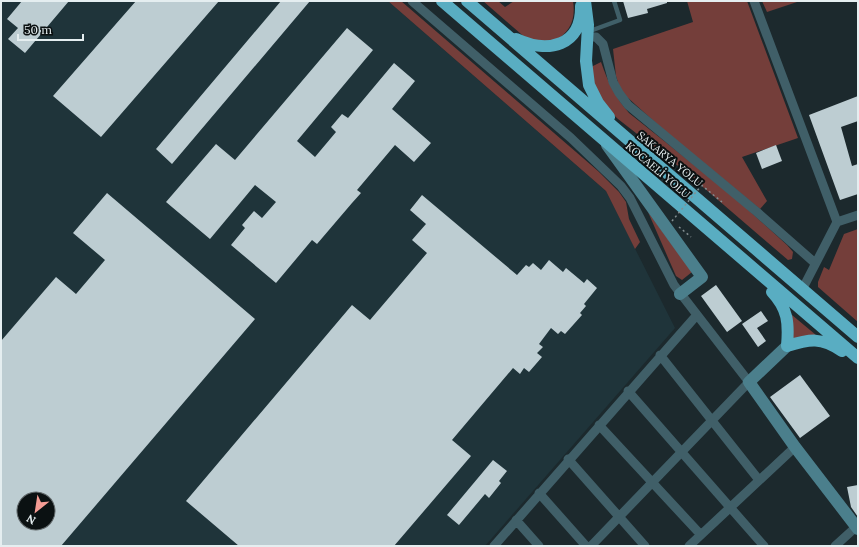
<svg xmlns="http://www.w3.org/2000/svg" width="859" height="547" viewBox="0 0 859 547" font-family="Lora,serif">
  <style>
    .built { fill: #1f343a; fill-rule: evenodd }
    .green { fill: #743e3a }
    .building { fill: #bdcdd2; fill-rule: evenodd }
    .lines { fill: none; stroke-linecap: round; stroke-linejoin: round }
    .path { stroke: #848f92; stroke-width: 1.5; stroke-dasharray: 2 3; stroke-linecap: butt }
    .lane { stroke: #405f68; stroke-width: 4.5 }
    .street { stroke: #405f68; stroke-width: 9 }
    .secondary { stroke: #4b7f8c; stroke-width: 12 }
    .highway { stroke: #59adc2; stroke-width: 12 }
    .path-bridge { stroke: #848f92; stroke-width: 1.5; stroke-dasharray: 2 3; stroke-linecap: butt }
    .labels { text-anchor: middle; stroke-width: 4; stroke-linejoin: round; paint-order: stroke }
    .street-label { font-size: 11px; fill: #e5eef0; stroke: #0b1112 }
  </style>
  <rect width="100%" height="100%" fill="#1c292d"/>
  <path class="built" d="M1 1H388L606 191 675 328 485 546H1ZM24 499H48V523H24Z"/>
  <path class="green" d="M388 1H401L598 171 619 192 626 202 629 219 640 242 635 249 606 191Z
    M483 1H498L505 7 514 1H573C576 20 570 32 554 42L528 40Z
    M687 1H747L798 138 742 157 767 201 760 209 667 133 627 97 620 89 616 76 613 49 693 22Z
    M762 1H800L767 12Z
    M601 62C608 82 615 97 629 113L733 196 787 245 793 252 792 259 788 260 682 169 618 119 605 107 592 81 591 67Z
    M648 212 692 272 682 280 676 276Z
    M858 229V322L818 287V282L824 267 829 270 844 234Z
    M792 315 816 335 791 341Z"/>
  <path class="building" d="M22 1H69L25 53 8 39 18 28 7 19Z
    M136 1H219L101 137 53 96Z
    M281 1H310L172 164 156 149Z
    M623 1H667V3L647 9 648 13 628 18Z
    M347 28 373 50 297 141 315 157 336 132 331 127 342 114 348 118 394 63 415 81 392 109 431 143 414 162 395 145 357 190 361 193 352 203 317 244 312 240 276 283 231 245 245 228 242 225 254 211 262 218 276 202 255 185 210 239 166 202 216 144 235 160Z
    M858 96V121L841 127 852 166 858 164V194L840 200 809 115Z
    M776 145 782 161 762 169 756 153Z
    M107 193 255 319 61 546H1V341L56 277 76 294 105 260 73 233ZM24 499H48V523H24Z
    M422 195 517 275 526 265 529 267 533 263 541 270 549 260 563 272 566 268 584 283 587 279 597 288 584 304 586 306 580 313 582 315 565 334 561 331 558 334 551 328 539 344 543 347 537 353 542 357 529 372 524 368 520 374 513 368 452 440 471 456 394 546H239L186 501 352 305 370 320 427 253 412 240 426 224 410 210Z
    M716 285 742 321 727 332 701 296Z
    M761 311 768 321 757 328 766 341 758 347 742 324Z
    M800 375 830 416 800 438 770 397Z
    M493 460 507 471 499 481 501 483 489 498 485 494 459 525 447 515Z
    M858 485V517L851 507 847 487Z"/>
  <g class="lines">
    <path class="path" d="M682 169 722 202
      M679 227 691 237"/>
    <path class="lane" d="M590 31 620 20 614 1"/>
    <path class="street" d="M412 1 571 138 621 186 630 198 674 285 749 382 591 546
      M754 1 837 222 803 288
      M588 37H596L603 44 613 82 619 93 628 105 757 212 815 263
      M837 222 858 215
      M660 355 759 480
      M628 391 764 546
      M599 425 701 535
      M568 459 645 546
      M539 493 586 546
      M516 520 539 546
      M494 546 696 316
      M689 546 795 447
      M835 546 856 527"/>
    <path class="secondary" d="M607 145 702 277 680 294
      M787 346 749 382 795 447 858 529"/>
    <path class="highway" d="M442 1 858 358
      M467 1 858 337
      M585 1 588 25 586 61 589 85 598 103 609 117
      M516 39C548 54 582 46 581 6
      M772 292C788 309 789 323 787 346 810 339 821 337 842 351"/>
    <path class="path-bridge" d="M672 221 701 186"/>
  </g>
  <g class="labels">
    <g class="street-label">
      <text transform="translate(670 159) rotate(39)" y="4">SAKARYA YOLU</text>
      <text transform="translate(658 170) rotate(40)" y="4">KOCAELİ YOLU</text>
    </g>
  </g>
  <rect width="859" height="547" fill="none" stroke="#e5eef0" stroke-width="4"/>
  <g transform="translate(36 511) rotate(210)"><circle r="19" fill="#0b1112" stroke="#62696b"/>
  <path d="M0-3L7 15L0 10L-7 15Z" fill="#f59c94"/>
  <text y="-6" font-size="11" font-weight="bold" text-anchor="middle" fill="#e5eef0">N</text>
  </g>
  <path d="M18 34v6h65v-6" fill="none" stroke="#e5eef0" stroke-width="2"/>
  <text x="24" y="34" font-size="12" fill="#e5eef0" stroke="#0b1112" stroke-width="3" paint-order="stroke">50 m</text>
</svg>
